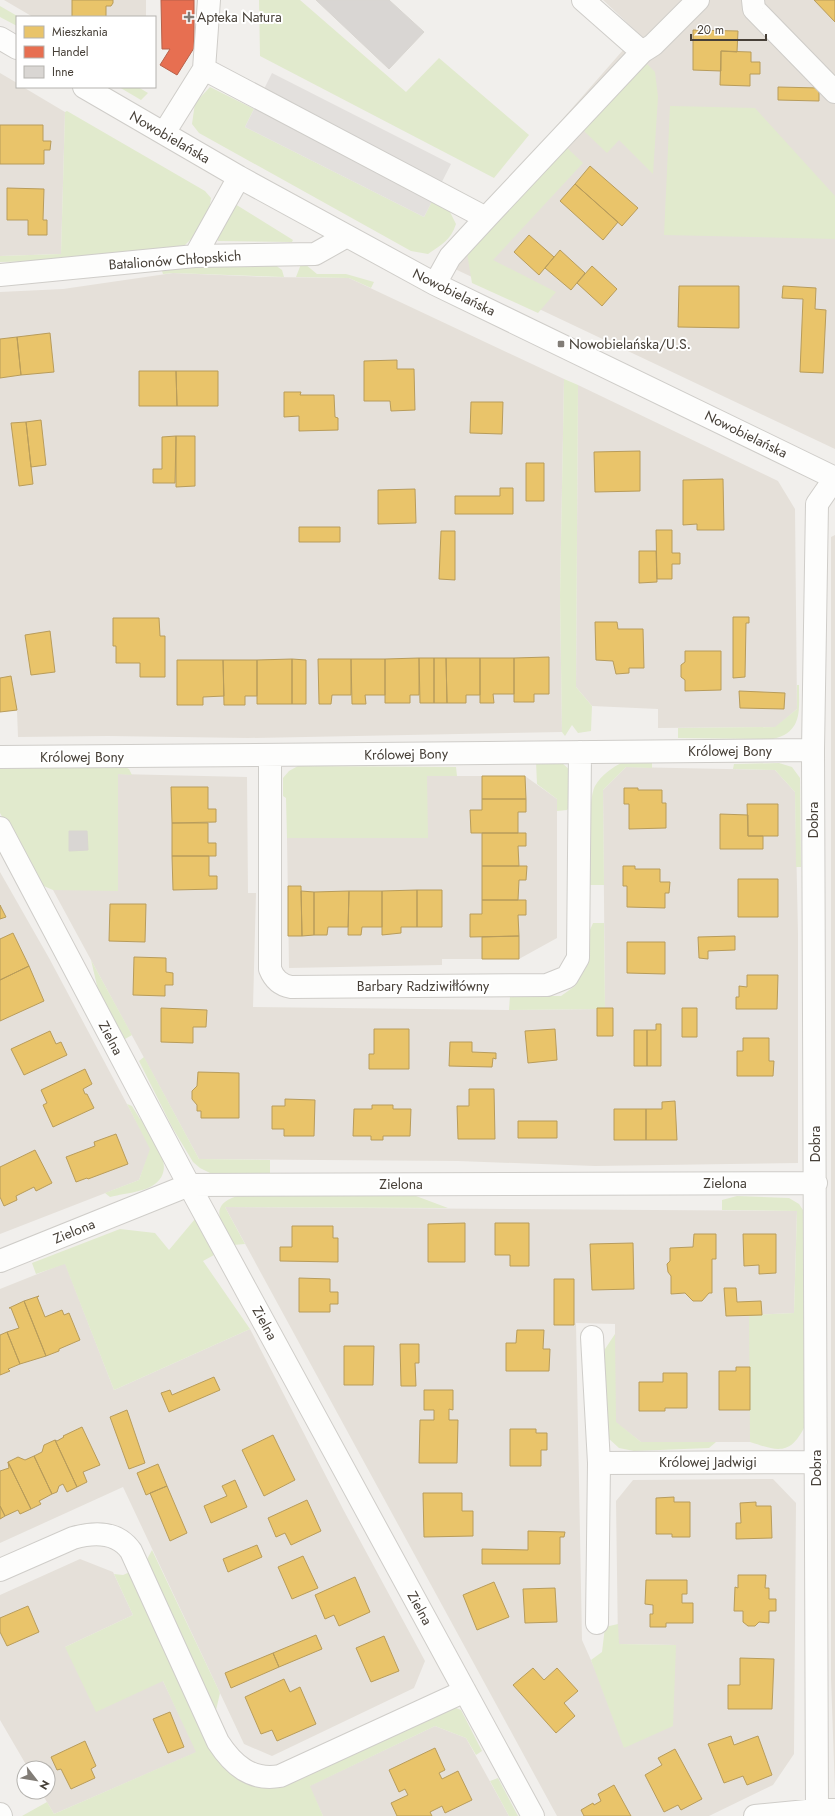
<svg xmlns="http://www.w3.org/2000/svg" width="835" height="1816" viewBox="0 0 835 1816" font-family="Jost,sans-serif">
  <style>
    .residential { fill: #e5e0d9 }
    .green { fill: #e1eacd }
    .parking { fill: #e3e0dd }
    .homes { fill: #e9c46a; stroke: #b89c5b }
    .shops { fill: #e76f51; stroke: #b7614a }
    .building { fill: #d9d6d3; stroke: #d9d6d1 }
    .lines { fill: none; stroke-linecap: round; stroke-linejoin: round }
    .minor-casing { stroke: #cfcdc9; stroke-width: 24 }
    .minor { stroke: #fdfdfc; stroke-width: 22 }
    .poi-dot { fill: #827d77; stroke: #fff; stroke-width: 1.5 }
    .labels { text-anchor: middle; stroke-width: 4; stroke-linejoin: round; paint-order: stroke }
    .poi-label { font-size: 14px; fill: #474038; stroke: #fff; text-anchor: start }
    .street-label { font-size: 14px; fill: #474038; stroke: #fff }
  </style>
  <rect width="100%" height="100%" fill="#f1efec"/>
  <path class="residential" d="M4 0H146V17H33Z
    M603 0H835V449L438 261 638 33Z
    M0 73 17 83V87H23L65 112 61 254 0 256Z
    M173 273 267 277 349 278 564 379 560 596 562 732 248 738 108 736 18 737 17 711 0 712V292L63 289Z
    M578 385 778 481 795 509 797 709 776 727 658 728V709L592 706 576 687Z
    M835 535V1790L831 1679V537Z
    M626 767 775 770 795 792 798 934V1163L595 1166 458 1161 199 1159 53 890H118V774L247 777 248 893H256L253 1007 507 1010 605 1009 603 790Z
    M427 776H525L557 799V938L519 959H442V965L289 968 287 838H427Z
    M0 872 49 958 151 1149 139 1180 0 1234Z
    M225 1207 797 1211 794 1313 750 1315V1442H641L615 1422V1324L576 1323 582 1640 594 1667 676 1645 618 1644 616 1501 633 1480 773 1479 796 1503 794 1754 773 1785 709 1816H557Z
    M65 1263 114 1390 250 1329 344 1511 425 1661 414 1688 272 1756 244 1744 123 1487 0 1543V1289Z
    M80 1559 113 1572 133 1615 65 1647 163 1681 197 1752 54 1814 41 1792H48V1768H28L0 1720V1595Z
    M435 1726 466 1738 509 1816H323L309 1786Z"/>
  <path class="green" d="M259 0H300L406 92 439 58 529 135 494 178 260 56Z
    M0 6 19 17H17V26L0 17Z
    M647 64 655 72 658 97 653 174 619 140 607 153 585 132 583 126 637 65Z
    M119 87H138L148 93 141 100Z
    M210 87 254 109 245 127 424 217 432 201 448 208 456 224C451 240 441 245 428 254L411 251 199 133 192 124 195 103Z
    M670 106 755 108 835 196V239L664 235Z
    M67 111 205 191 211 198C209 218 199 232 184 246L42 261 0 262V256L61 254 65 112Z
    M565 146 583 163 493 260 556 292 538 313 472 283 467 253Z
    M235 204 293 240 292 242 218 241 217 237Z
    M274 264 282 270 284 277 173 273 163 274 162 271 190 267Z
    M301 264H305L317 274H346L374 282 371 288 349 278 296 277Z
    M564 379 578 385 576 687 592 706 591 731 578 733 572 725 565 736 562 732 560 596Z
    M797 685H799C799 710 803 732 773 739L678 738V728L775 727 797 709Z
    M558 761C577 771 573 782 574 801L567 810 557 811V799L537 784 536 762Z
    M625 761H652V768L626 767 603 790 604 885H590C590 865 587 801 595 786 602 774 613 767 625 761Z
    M779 763 792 767 800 778 801 867H796L795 792 775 770 733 769 734 764Z
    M123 766 129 769 132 775 118 774V891L53 890 39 884 0 813V768Z
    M298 766 456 767 457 776H427L428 838H287L286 798 283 796V778L289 771Z
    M593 923H604L605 1009 509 1010 510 996H561L575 986 588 964 590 930Z
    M91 960 132 1035 125 1039 98 990Z
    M144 1057 199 1159 270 1160V1173L212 1174 200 1168 193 1162 172 1127 139 1061Z
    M127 1104 132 1106 140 1119H143C153 1138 179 1170 152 1186 143 1192 121 1194 110 1197L105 1193 139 1180 150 1149Z
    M237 1196H416L448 1208 225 1207 245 1244 233 1245C223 1225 206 1206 237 1196Z
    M737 1196 789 1198 799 1204 805 1213V1426C790 1456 778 1451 750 1442L749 1315 794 1313 797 1211 722 1210V1200Z
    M195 1219 214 1255 203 1261 250 1329 114 1390 65 1264 36 1274 32 1263 120 1229 155 1233 169 1250Z
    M615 1334 616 1422 641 1442H716L709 1448 634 1451 619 1448 607 1437 604 1423 605 1349Z
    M152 1550 220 1693 216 1710 214 1712 145 1563Z
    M130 1572C150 1616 171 1660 192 1704 203 1727 209 1758 230 1773 244 1783 261 1788 279 1787L448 1708H456L461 1710 482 1751 476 1755 466 1738 435 1726 310 1786 323 1816H22L47 1802 54 1814 196 1752 163 1681 96 1712 65 1647 133 1615 114 1574 123 1575Z
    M618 1624 619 1644 676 1645 673 1726 624 1748 591 1660 602 1652 605 1627Z
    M498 1778 518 1816H509L490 1781Z"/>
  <path class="parking" d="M272 73 451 164 424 217 245 127Z"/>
  <path class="homes" d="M72 0H113V3L111 6H106V17H72Z
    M814 0H835V22Z
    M693 30 738 31 737 52 721 51V71L693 70Z
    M721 51 751 52V62H760V74H750V86L720 85Z
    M778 87 819 88V101L778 100Z
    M0 125H43V141H51L50 150H44V164H0Z
    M590 166 638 208 622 226 575 184Z
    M575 184 618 222 603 240 560 201Z
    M7 188 44 189 43 220H47V235H28V220H7Z
    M529 235 554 257 539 275 514 252Z
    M560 250 585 273 571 290 545 268Z
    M592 266 617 289 602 306 577 283Z
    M679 286H739V328L678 327Z
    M783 286 816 288 815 309 826 310 823 373 800 372 803 299 782 298Z
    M50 333 54 372 21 375 17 337Z
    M17 337 21 375 0 378V339Z
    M397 360V369H414L415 410 391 411 390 401H364V361Z
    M139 371H176L177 406H139Z
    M176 371H218V406H177Z
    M284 392H301L300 395H334L335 417 338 418V430L299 431V416L284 417Z
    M471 402H503L502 434 470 433Z
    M41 420 46 465 31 467 26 422Z
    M26 422 33 484 19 486 11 423Z
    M176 436 175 483H153V469H162V437Z
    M176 436H195V486L176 487Z
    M640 451V491L595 492 594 452Z
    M526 463H544V501H526Z
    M723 479 724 530H697V524L683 525V480Z
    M500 488H513V514H455V496H500Z
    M415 489 416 523 378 524V490Z
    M299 527H340V542H299Z
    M656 530H672V553H680V564H672V579H657Z
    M441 531H455V580L439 579Z
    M639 551H656L657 582 639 583Z
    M733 617H749V623H746L745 677 733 678Z
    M113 618H159L160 636H165V677H140V663H116V646H113Z
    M595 622H617L618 629H643L644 668H629V673L616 674 613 661 596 660Z
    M50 631 55 672 31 675 25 635Z
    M685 651H721V690L685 691V680L681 677V665L685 662Z
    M549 657V694H534V702H514V658Z
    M419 658V695H410V703H385V659Z
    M419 658H434V703H420Z
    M434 658H446L447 703H434Z
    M446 658H480V695H466V703H447Z
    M480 658H514V694H493L494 703H480Z
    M292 659 306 660V704H292Z
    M292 659V704H257V660Z
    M318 659H351V695H332L331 704H319Z
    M351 659H385V695H365L366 704H352Z
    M177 660H223L224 696 203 697V705H177Z
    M223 660H257V696H245V705H224Z
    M11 676 17 710 0 712V678Z
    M739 691 785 693 784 709 740 708Z
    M482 776H525L526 799H482Z
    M171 787H208V809H216V822L172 823Z
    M624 788H638V790H662V803H666V828L629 829V804H624Z
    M482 799H526V812H518V833H471L470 810H482Z
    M747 804H778V836H748Z
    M720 814 748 815V836H763V849H720Z
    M172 823H208V843H216V856H172Z
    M482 833H526V846H518L519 866H482Z
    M172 856H209V876H217V889L173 890Z
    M482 866H527L526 880H519L518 900H482Z
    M623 866H635V869H660V882H670L669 893H665V908L627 907V886H623Z
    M738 879H778V917H738Z
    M288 886H301L302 936H288Z
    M417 890V927H401V933L382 935V891Z
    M417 890H442V927H417Z
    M301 891 314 892V935L302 936Z
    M349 891 348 927H328L327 935H314V892Z
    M349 891H382V927H362L361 935H348Z
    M482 900H526V915H518L519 936 470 937V914H482Z
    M110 904H146L145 942 109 941Z
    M0 905 6 917 0 919Z
    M13 933 29 966 0 980V939Z
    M519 936V959H482V937Z
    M735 936V950L708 951V959L699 958 698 937Z
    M627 942H665V974L627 973Z
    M134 957 166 958V972L173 973V985H165V996L133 995Z
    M29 966 44 1001 0 1021V980Z
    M747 975H778L777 1009H736V997H739V986L747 987Z
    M161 1008 207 1010 206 1027H193V1043L161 1042Z
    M597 1008H613V1036H597Z
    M682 1008H697V1037H682Z
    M656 1024H661V1066H647V1030H656Z
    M374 1029H409V1069H369V1054H374Z
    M555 1029 557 1060 528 1063 525 1031Z
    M634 1030H647V1066H634Z
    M50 1031 56 1044 61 1042 67 1055 24 1075 11 1049Z
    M743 1038H769V1061H774L773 1076H737V1051H743Z
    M450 1042H472V1052L496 1053V1059L493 1058 492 1067 449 1066Z
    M85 1069 92 1084 83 1089 85 1094H87L94 1108 53 1127 43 1105 47 1103 41 1090Z
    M198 1072 239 1073V1118H201V1111H197V1105L192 1099V1091L197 1086Z
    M469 1089H494L495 1139H458L457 1106H469Z
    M285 1099 315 1100 314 1136H284V1129H272V1106H285Z
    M675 1101 677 1140H646V1109H662V1102Z
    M372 1105H393V1109H411L410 1136H383V1140H371V1136H353L354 1109H372Z
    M614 1109H646V1140H614Z
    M518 1121H557V1138H518Z
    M116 1134 128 1164 88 1179 87 1178 76 1182 66 1157 95 1146 94 1142Z
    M35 1150 52 1183 36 1191 34 1187 16 1196 17 1200 4 1206 0 1197V1167Z
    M465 1223V1262H428V1224Z
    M495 1223H529V1266H510V1255H495Z
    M292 1226H333V1238H338V1262L280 1261V1247H292Z
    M694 1234H716V1259H712V1293H709L702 1301H693L685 1293 671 1294V1276L668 1272 667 1264 670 1261V1248L693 1247Z
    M743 1234H776V1273L759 1274V1265L744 1266Z
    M633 1243 634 1289 592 1290 590 1244Z
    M299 1278 330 1279V1292H338V1304H330V1312H299Z
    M554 1279H574V1325H554Z
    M724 1288H736L737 1302 761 1301 762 1315 726 1316Z
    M39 1296 37 1297 45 1317 62 1310 64 1315 69 1313 80 1340 59 1349V1351L46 1356 24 1301Z
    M24 1301 46 1356 20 1364 7 1332 19 1328 11 1308H9Z
    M517 1330H544L543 1349H550L549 1371H506V1343H516Z
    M7 1332 20 1364 8 1369 10 1371 0 1375V1335Z
    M400 1344H419V1363H415L416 1386H401Z
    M344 1346H374L373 1385H344Z
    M736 1367H750V1410H719V1371H736Z
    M663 1373H687V1408H665V1411H639V1382H663Z
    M214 1377 220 1390 169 1412 161 1393 170 1390 172 1395Z
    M424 1390H453V1410L449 1409V1420H458L457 1463H419L420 1420H434V1410H424Z
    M127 1410 145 1463 129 1469 110 1417Z
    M82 1427 100 1465 83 1472 87 1482 77 1487 55 1440 57 1441 64 1437 63 1436Z
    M510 1429H536V1433H547V1450H541V1466H510Z
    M273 1435 295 1480 264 1496 242 1450Z
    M55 1440 77 1487 67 1492 63 1484 59 1486 57 1492 52 1494 34 1456 42 1452 44 1445Z
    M34 1456 52 1494 39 1501 41 1504 31 1509 8 1462 18 1457 25 1460Z
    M8 1462 31 1509 20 1514 18 1510 5 1516 0 1506V1471L9 1468Z
    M158 1464 167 1486 146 1495 137 1473Z
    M235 1480 247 1507 211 1523 204 1506 227 1496 222 1486Z
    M167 1486 187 1533 170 1541 150 1493Z
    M423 1493H462V1511H473V1536L424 1537Z
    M674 1497V1502H690V1537H672V1534H656V1498Z
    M307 1500 321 1531 291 1545 285 1533 276 1537 268 1518Z
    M756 1502V1506H771L772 1538 736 1539V1523H741L740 1503Z
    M0 1506 5 1516 0 1519Z
    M528 1531 565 1532 564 1537H560V1564H482V1549L528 1550Z
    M257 1545 262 1557 228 1572 223 1559Z
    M303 1556 318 1588 292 1599 278 1567Z
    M738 1575H766L765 1588H769V1599H776V1611H769V1623L759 1622 755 1626H748L743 1622V1611H734L735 1587 738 1588Z
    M355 1577 370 1612 339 1626 334 1615 325 1619 315 1595Z
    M646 1580H687V1594H682V1603H693V1623H666V1627H650V1614H653V1605L645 1604Z
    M494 1582 509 1617 477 1630 463 1595Z
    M555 1588 557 1622 525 1623 523 1589Z
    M28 1606 39 1632 7 1646 0 1632V1618Z
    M316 1635 322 1649 279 1667 273 1653Z
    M384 1636 399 1671 371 1682 356 1648Z
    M273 1653 279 1667 231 1688 225 1673Z
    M740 1658 774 1659 772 1709H728V1685H740Z
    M533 1668 544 1680 557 1668 578 1691 564 1703 575 1716 556 1733 513 1685Z
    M284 1679 290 1692 300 1687 316 1724 277 1741 272 1730 261 1734 245 1697Z
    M170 1712 184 1747 168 1753 153 1719Z
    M731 1736 734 1745 758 1736 772 1775 747 1785 743 1776 724 1783 708 1744Z
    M85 1741 96 1766 91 1769 95 1778 71 1789 61 1769 57 1770 51 1757Z
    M435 1748 445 1770 439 1773 442 1779 458 1771 472 1800 445 1813 442 1806 430 1812 432 1816H397L391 1803 408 1795 405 1789 399 1792 389 1770Z
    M675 1749 702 1799 681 1810 678 1805 664 1812 645 1775 662 1765 658 1758Z
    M614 1785 631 1816H584L581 1810 593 1803 594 1805 601 1801 598 1794Z"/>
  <path class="shops" d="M161 0H194V48L177 75 160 65 170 49H162Z"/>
  <path class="building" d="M316 0H389L424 32 389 69Z
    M69 831H87L88 850 69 851Z"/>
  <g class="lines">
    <g class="minor-casing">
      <path id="minor" d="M583 0 642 52 653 45 698 0
        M753 0 754 9 835 92
        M0 38 17 48
        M204 69 486 218
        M84 87 239 177 435 284 835 478
        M164 133 204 69 209 0
        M195 256 239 177
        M0 275 195 256 315 254 347 236
        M435 284 450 257 486 218 642 52
        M270 756V969C274 979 280 985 291 987L547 985 567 977 578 958 580 752
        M0 757C271 756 542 752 813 750
        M0 828 189 1185 533 1816
        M0 1261 189 1185 816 1183
        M592 1337 599 1463 597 1623
        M599 1463 816 1462
        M0 1570 73 1538C94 1532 117 1531 131 1551L218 1742C233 1765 251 1781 280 1776L465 1691
        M0 1814 1 1816
        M755 1816 817 1810H835
        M820 1816 817 1810 813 750 817 504 835 478"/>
    </g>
    <use href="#minor" class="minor"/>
  </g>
  <g class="poi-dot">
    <path d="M187 11h4v4h4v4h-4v4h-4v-4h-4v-4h4z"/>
    <rect x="557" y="340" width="8" height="8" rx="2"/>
  </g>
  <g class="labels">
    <g class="poi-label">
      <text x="197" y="22">Apteka Natura</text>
      <text x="569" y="349">Nowobielańska/U.S.</text>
    </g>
    <g class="street-label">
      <text transform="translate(170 137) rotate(30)" y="5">Nowobielańska</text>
      <text transform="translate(175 260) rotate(-4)" y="5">Batalionów Chłopskich</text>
      <text transform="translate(454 292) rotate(26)" y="5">Nowobielańska</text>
      <text transform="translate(746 434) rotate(26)" y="5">Nowobielańska</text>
      <text x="730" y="756">Królowej Bony</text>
      <text transform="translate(406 754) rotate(-1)" y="5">Królowej Bony</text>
      <text x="82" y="762">Królowej Bony</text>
      <text transform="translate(813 820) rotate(-90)" y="5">Dobra</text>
      <text x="423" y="991">Barbary Radziwiłłówny</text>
      <text transform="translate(111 1038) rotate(62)" y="5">Zielna</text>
      <text transform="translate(815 1144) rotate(-90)" y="5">Dobra</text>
      <text x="725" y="1188">Zielona</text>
      <text x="401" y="1189">Zielona</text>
      <text transform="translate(74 1231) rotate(-22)" y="5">Zielona</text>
      <text transform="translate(265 1323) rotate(61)" y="5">Zielna</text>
      <text x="708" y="1467">Królowej Jadwigi</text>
      <text transform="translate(816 1468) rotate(-90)" y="5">Dobra</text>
      <text transform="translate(420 1608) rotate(61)" y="5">Zielna</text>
    </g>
  </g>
  <rect x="16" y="16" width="140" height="72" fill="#ffffff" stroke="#b5b3af"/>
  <rect x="24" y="26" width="20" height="12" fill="#e9c46a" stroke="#b5b3af"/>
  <text x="52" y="36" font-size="12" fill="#474038">Mieszkania</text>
  <rect x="24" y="46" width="20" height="12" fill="#e76f51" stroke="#b5b3af"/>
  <text x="52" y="56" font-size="12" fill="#474038">Handel</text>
  <rect x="24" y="66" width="20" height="12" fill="#d9d6d3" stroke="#b5b3af"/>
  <text x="52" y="76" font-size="12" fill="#474038">Inne</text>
  <g transform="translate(36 1780) rotate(121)"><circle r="19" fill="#ffffff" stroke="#b5b3af"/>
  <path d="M0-3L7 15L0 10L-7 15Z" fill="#827d77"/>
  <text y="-6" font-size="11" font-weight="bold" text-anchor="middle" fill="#474038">N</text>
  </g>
  <path d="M691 34v6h75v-6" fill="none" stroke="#474038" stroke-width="2"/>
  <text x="697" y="34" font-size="12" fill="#474038" stroke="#ffffff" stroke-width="3" paint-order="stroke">20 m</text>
</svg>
